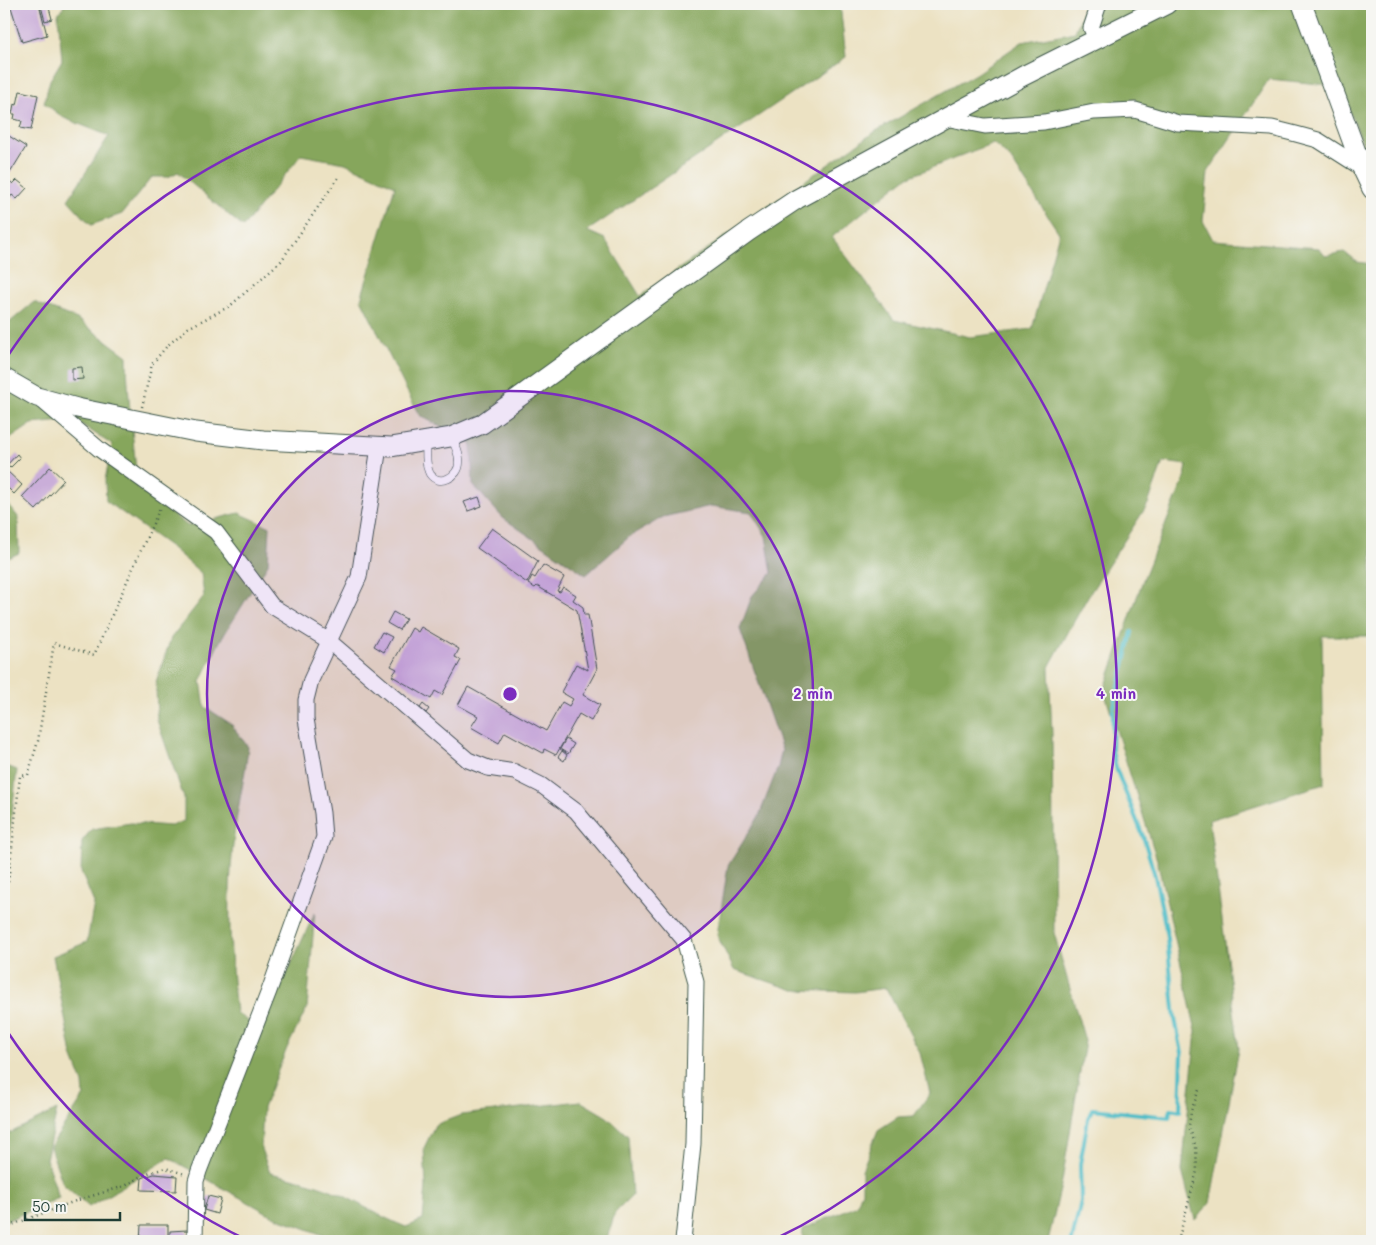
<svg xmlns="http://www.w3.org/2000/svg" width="1376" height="1245" viewBox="0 0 1376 1245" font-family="Mali,sans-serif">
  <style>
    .forest { fill: #86a65b; stroke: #527248; fill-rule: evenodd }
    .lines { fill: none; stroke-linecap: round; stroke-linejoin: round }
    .stream { stroke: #50bdc8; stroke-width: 4 }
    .building { fill: #caaed9 }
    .service-casing { stroke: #3e5649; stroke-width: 9 }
    .minor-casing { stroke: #3e5649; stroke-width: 17 }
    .tertiary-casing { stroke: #3e5649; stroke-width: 21 }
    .path { stroke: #3e5649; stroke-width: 2.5; stroke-dasharray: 1 4; stroke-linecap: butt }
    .service { stroke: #fff; stroke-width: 8 }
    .minor { stroke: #fff; stroke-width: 15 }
    .tertiary { stroke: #fff; stroke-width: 19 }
    .ring { fill: none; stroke: #7b2cbf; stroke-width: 2.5 }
    .centre { fill: #7b2cbf; stroke: #f6f6f2; stroke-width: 2.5 }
    .ring-label { font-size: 15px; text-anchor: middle; font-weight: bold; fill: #7b2cbf; stroke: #f6f6f2; stroke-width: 4; stroke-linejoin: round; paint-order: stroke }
  </style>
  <rect width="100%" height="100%" fill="#f6f6f2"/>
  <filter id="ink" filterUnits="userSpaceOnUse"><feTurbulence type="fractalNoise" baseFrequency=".02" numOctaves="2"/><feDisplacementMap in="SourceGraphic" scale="10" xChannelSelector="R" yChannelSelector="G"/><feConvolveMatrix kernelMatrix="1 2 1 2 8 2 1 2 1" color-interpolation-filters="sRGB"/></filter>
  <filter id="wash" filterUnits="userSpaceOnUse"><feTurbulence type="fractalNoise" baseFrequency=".0096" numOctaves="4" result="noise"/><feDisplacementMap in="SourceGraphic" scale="20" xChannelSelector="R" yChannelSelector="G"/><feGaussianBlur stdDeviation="1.12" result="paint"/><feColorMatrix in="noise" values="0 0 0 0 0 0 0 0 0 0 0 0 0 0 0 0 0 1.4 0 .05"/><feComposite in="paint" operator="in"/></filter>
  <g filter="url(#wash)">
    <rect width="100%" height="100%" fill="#ece2c3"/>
    <path class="forest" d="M65 4H840L846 57 587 231 605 239 640 296 876 131 977 73 1022 42 1075 32 1086 4H1372V165L1339 86 1269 79 1208 172 1203 221 1213 240 1319 248 1325 256 1344 252 1357 262 1372 264V636H1322L1324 784 1209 820 1239 1049 1210 1203 1195 1220 1182 1171 1196 1031 1157 860 1104 691 1144 577 1185 477 1187 465 1163 462 1148 504 1087 598 1049 667 1052 733 1054 933 1085 1041 1062 1181 1048 1241H802L803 1229 857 1205 862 1191V1170L878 1130 898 1117 914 1116 930 1093 920 1053 886 988 855 992 794 990 734 970 717 935 728 866 759 816 778 767 782 750 740 629 752 596 772 573 766 536 751 512 711 506 663 517 629 537 586 575 503 518 473 485 471 443 419 415 361 299 395 186 345 163 301 155 243 227 178 172 168 177H152L122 214 91 225 68 200 109 136 64 118 44 103 50 80 62 60 58 14ZM993 143 1009 157 1059 233 1032 329 970 337 894 320 832 237 906 178Z
      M34 302 77 319 127 356C127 400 135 444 137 488L188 526 239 513 270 527 268 564 219 643 201 681 205 707 231 724 248 747C245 780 236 812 233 845 227 902 230 956 236 1013L261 1030 315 912 307 1008 287 1048 263 1108 261 1149 270 1173C293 1178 319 1184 340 1194 362 1205 383 1218 406 1227L423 1220 426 1186 424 1148 435 1125 461 1115 580 1101 607 1117 628 1136 632 1196 615 1213 606 1241H338L273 1216 169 1158 89 1207 63 1184 50 1147 84 1096 83 1083 72 1055 53 956 87 942 94 903 81 872 82 841 92 829 131 823 171 826 184 821V798L157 720 156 682 171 638 204 596 201 573 172 548 106 501 105 480 112 445 75 420 32 424 4 443V327Z
      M4 499 18 517 19 553 4 560Z
      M4 765 17 770 4 881Z
      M57 1110 46 1159 59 1198 4 1222V1136Z"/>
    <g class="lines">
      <path class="stream" d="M1072 1241 1081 1201 1080 1164 1088 1119 1092 1109 1169 1117 1171 1109 1180 1111 1182 1053 1175 1019 1166 929 1155 876 1143 836 1117 771 1112 751 1113 711 1132 632"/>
    </g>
    <g id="blocks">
      <path class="building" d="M10 4H39L47 35 22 42Z
        M48 4 52 19 45 21 41 6Z
        M20 91 38 95 31 130 20 128 22 121 14 119 15 114H12L14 104 17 105Z
        M6 134 26 147 10 173 4 169V137Z
        M4 176 13 184 17 180 27 188 17 199 12 195 4 205Z
        M82 367 83 379 72 380V368Z
        M17 454 20 458 10 468 7 465Z
        M50 467 64 480 36 510 22 497Z
        M7 471 22 485 14 494 4 484V475Z
        M479 497 482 506 468 511 464 502Z
        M492 528 538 561 527 583 477 548Z
        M543 565 564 577 557 591 560 592 563 587 576 595 573 600 583 607 584 615H588L597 669 583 695 600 705 591 721 579 714 556 755 544 749 543 753 505 732 499 743 471 727 478 716 458 705 468 687 546 731 562 702 569 706 573 699 561 692 576 664 588 670 577 610 537 586 535 588 528 584 532 576 535 578Z
        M393 612 406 619 399 630 387 623Z
        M421 627 459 649 455 657 461 660 442 695 435 691 431 699 392 676 397 669 391 666 412 628 418 632Z
        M382 632 392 637 384 652 374 646Z
        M423 704 429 709 426 713 420 708Z
        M566 739 574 744 568 754 560 749Z
        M562 751 567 755 564 761 558 757Z
        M154 1174 177 1176 176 1191 141 1190 142 1178Z
        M208 1196 221 1199 217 1214 204 1210Z
        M141 1225H168V1241H140Z
        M187 1230V1241H170V1231Z"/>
    </g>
  </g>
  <g filter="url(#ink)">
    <use href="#blocks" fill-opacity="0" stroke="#3e5649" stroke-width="1"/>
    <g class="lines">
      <g class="service-casing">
        <path id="service" d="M427 442C426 452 425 465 430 474 439 487 459 477 459 463 460 454 455 445 451 437"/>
      </g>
      <g class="minor-casing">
        <path id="minor" d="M1096 39 1091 28 1099 4
          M945 118 985 126 1044 122 1094 112 1135 110 1178 123 1272 128 1296 134 1318 140 1362 168
          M39 398 99 449 216 532 272 606 329 641 468 760 488 768 515 772 541 785 576 811 684 940 696 982 693 1144 683 1241
          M195 1241 196 1181 199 1171 269 991 324 837 322 813 306 719V700L311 680 359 577 379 447"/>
      </g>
      <g class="tertiary-casing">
        <path id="tertiary" d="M1302 4 1362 168 1372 189
          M4 378 37 397 77 408 196 432 263 440 391 447 451 437 482 424 749 231 797 199 1023 76 1167 4"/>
      </g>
      <path class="path" d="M142 407 152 364 167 346 188 328 230 306 281 261 338 178
        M4 884 8 883 20 776 28 775 38 741 54 643 94 655 160 508
        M4 1228 78 1200 125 1186 146 1174 165 1168 185 1174
        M1178 1241 1197 1171 1196 1147 1189 1126 1191 1111 1199 1090"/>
      <use href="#service" class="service"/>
      <use href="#minor" class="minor"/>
      <use href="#tertiary" class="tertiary"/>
    </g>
  </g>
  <circle cx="510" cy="694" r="303" fill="#7b2cbf" fill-opacity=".12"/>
  <g class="ring">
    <circle cx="510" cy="694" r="303"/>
    <path d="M249 1241A606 606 0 0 1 5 1028M5 360A606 606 0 1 1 771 1241"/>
  </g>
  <circle cx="510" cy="694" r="8" class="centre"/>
  <g class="ring-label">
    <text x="813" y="699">2 min</text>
    <text x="1116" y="699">4 min</text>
  </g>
  <rect width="1376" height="1245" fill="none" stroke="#f6f6f2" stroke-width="20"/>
  <path d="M25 1212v8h95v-8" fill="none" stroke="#1f3d34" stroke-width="2.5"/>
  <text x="32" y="1212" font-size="15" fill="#1f3d34" stroke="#f6f6f2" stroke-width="4" paint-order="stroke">50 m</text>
</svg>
